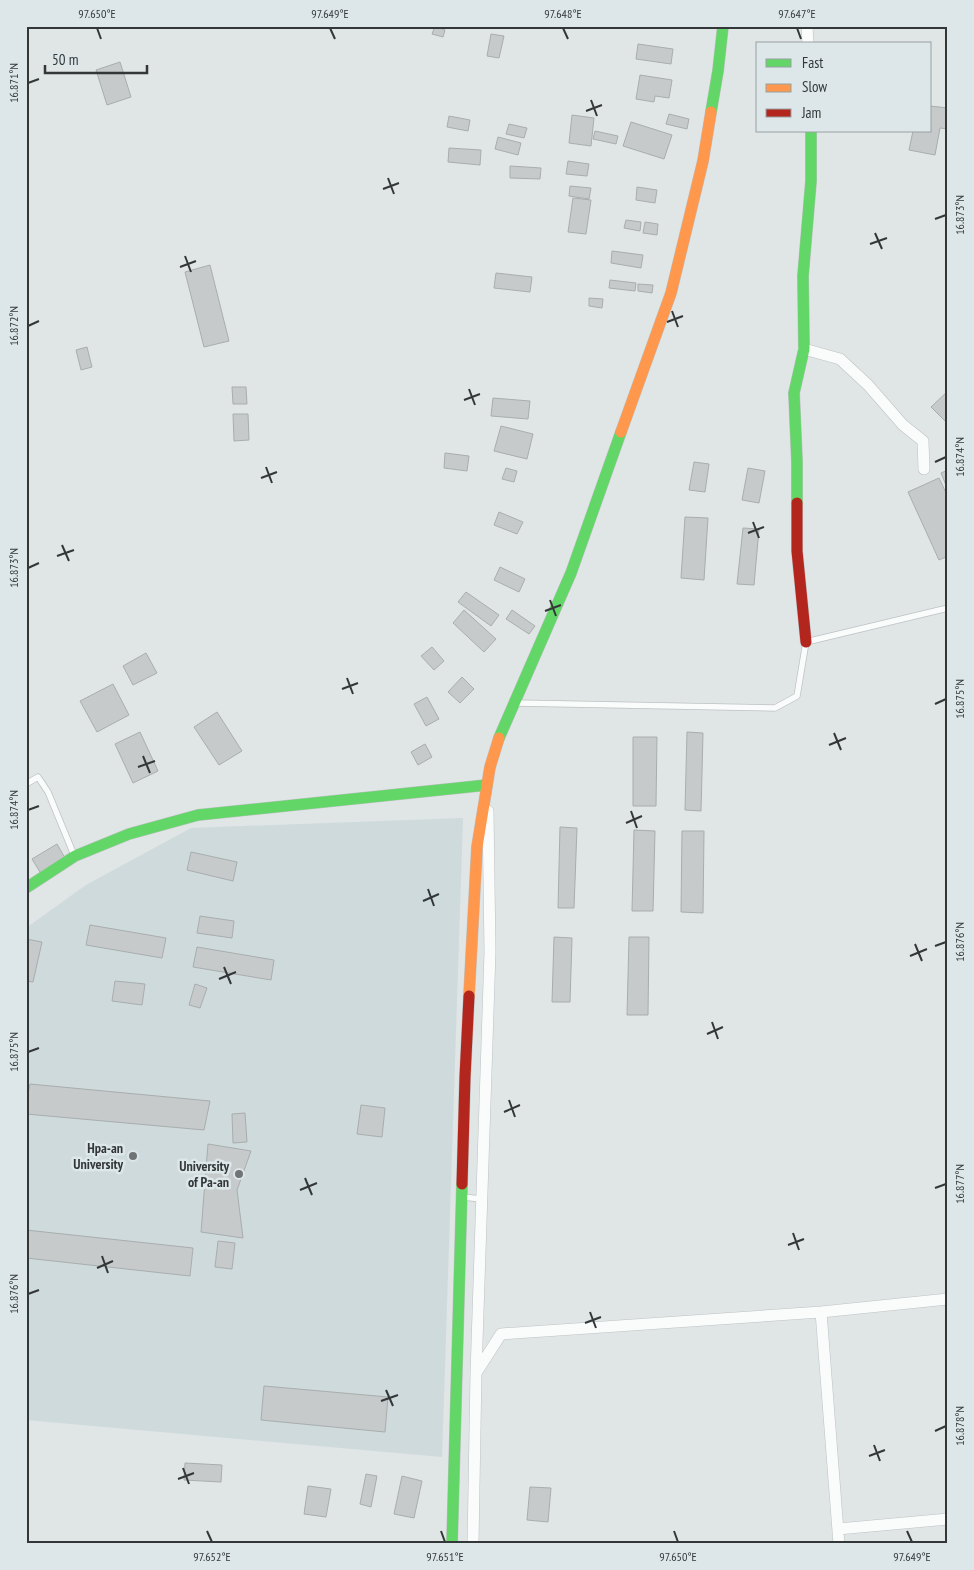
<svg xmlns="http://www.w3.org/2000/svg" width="974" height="1570" viewBox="0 0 974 1570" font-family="'PT Sans Narrow',sans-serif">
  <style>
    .built { fill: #cedadc }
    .building { fill: #c6cacb; stroke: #a9adad }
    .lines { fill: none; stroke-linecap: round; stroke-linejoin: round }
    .lane-casing { stroke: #bec2c3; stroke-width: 7 }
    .street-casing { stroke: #bec2c3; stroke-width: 12 }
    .fast-casing { stroke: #bec2c3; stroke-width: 12 }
    .slow-casing { stroke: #bec2c3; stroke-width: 12 }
    .jam-casing { stroke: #bec2c3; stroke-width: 12 }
    .lane { stroke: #fafbfb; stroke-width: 5.5 }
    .street { stroke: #fafbfb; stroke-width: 11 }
    .fast { stroke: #63d668; stroke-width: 11 }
    .slow { stroke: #ff974d; stroke-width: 11 }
    .jam { stroke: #b3261e; stroke-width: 11 }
    .ticks { fill: none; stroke: #333738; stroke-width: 2 }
    .poi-dot { fill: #707475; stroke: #dde7e9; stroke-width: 2 }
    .labels { text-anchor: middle; stroke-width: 5; stroke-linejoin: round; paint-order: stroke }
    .poi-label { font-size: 14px; font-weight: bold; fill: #333738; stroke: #dde7e9; text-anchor: end }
    .neatline { fill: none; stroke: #333738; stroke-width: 2 }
    .ticks-label { font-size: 12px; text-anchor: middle; fill: #333738 }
  </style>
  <rect width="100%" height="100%" fill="#e0e5e6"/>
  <path class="built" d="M463 818 442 1457 26 1420V928L86 885 191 828Z"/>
  <path class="building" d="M435 26 445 30 443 37 432 34Z
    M491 34 504 36 499 58 487 56Z
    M638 44 673 49 671 64 636 59Z
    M120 62 131 97 107 105 96 70Z
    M640 75 672 80 669 98 655 96 654 102 636 99Z
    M930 106 948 108V129L940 128 935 155 909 150 913 131H930Z
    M669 114 689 119 687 129 666 124Z
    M572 115 594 118 591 146 569 143Z
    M449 116 470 120 468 131 447 127Z
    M631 122 672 135 664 159 623 146Z
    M509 124 527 128 524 138 506 134Z
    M595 131 618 136 616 144 593 139Z
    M498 137 521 143 518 155 495 149Z
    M449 148 481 150 480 165 448 162Z
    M568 161 589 164 587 176 566 174Z
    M510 166 541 168 540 179 510 178Z
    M570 186 591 188 589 199 569 196Z
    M637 187 657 190 655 203 636 200Z
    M573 198 591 200 586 234 568 232Z
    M626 220 641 222 640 231 624 228Z
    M645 222 658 224 657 235 643 233Z
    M612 251 643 255 641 268 611 263Z
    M210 265 229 341 204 347 185 272Z
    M496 273 532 277 530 292 494 288Z
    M610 280 636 283 635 291 609 288Z
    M638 284 653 285 652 293 638 291Z
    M589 298 603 299 602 308 589 306Z
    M87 347 92 367 81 370 76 350Z
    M232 387H246L247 404H233Z
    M948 391V424L931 407Z
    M493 398 530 401 528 419 491 416Z
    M233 414H248L249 440 234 441Z
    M501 426 533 434 527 459 494 451Z
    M445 453 469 456 467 471 444 468Z
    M694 462 709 464 705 492 689 490Z
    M506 468 517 471 514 482 502 479Z
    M748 468 765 471 759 503 742 500Z
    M948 470V490L941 473Z
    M939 478 948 497V556L939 560 908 492Z
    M499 512 523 522 517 534 494 525Z
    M685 517 708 518 704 580 681 578Z
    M743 528 759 529 754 585 737 584Z
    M500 567 525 579 519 592 494 580Z
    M466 592 499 615 491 626 458 602Z
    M464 610 496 639 484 652 453 623Z
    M512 610 535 626 529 634 506 619Z
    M432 647 444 661 434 670 421 656Z
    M146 653 157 673 133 685 123 666Z
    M462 677 474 689 460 703 448 692Z
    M113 684 129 715 97 732 80 701Z
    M427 697 439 719 426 726 414 704Z
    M217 712 242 751 219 765 194 727Z
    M140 732 158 771 133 783 115 744Z
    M687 732 703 733 701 811 685 810Z
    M633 737H657L656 806H633Z
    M425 744 432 757 418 765 411 752Z
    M560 827 577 828 574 908H558Z
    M634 830 655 831 653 911H632Z
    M682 831H704L703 913 681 912Z
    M57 844 65 858 40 872 32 859Z
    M191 852 237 862 233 881 187 870Z
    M200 916 234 921 232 938 197 933Z
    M90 925 166 938 162 958 86 945Z
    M554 937 572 938 570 1002H552Z
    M629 937H649L648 1015H627Z
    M26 939 42 942 33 982 26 981Z
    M197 947 274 960 271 980 193 967Z
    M115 981 145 984 142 1005 112 1001Z
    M195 984 207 988 200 1008 189 1005Z
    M30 1084 210 1101 204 1130 26 1114V1104Z
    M361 1105 385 1108 382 1137 357 1134Z
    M245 1113 247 1142 233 1143 232 1114Z
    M208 1144 251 1151 237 1190 243 1238 201 1232Z
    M26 1230 193 1248 190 1276 26 1258Z
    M218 1241 235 1243 232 1269 215 1267Z
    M264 1386 388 1397 385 1432 261 1420Z
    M185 1463 222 1465 221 1482 184 1480Z
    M366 1474 377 1476 371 1507 360 1504Z
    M402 1476 422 1481 414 1518 394 1514Z
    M308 1486 331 1489 326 1517 304 1514Z
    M530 1487 551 1488 548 1522 527 1520Z"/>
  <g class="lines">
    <g class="lane-casing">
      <path id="lane" d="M516 703 775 708 797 696 806 642 948 608
        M26 784 38 777 48 792 74 855
        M463 1197 481 1199"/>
    </g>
    <g class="street-casing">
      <path id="street" d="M807 26 808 44
        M804 349 840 359 868 385 903 425 923 441 924 469
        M821 1312 839 1544
        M476 1373 501 1334 821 1312 948 1299
        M838 1529 948 1519
        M473 1544 476 1373 490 952 488 811"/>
    </g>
    <g class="fast-casing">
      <path id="fast" d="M711 112 718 71 723 26
        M797 503V462L794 393 804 349 803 276 811 181V131
        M499 738 571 573 621 432
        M26 888 75 856 129 834 198 815 487 785
        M452 1544 462 1184"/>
    </g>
    <g class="slow-casing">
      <path id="slow" d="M621 432 671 293 703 161 711 112
        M469 996 477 847 490 767 499 738"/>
    </g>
    <g class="jam-casing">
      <path id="jam" d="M797 503V551L806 642
        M462 1184 465 1077 469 996"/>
    </g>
    <use href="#lane" class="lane"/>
    <use href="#street" class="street"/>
    <use href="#fast" class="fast"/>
    <use href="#slow" class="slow"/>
    <use href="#jam" class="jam"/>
  </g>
  <path class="ticks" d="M97 28 101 39M330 28 335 39M563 28 568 39M797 28 801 39M28 83 39 79M591 100 597 116M586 111 602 105M388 178 394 194M383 189 399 183M935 219 946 215M875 233 882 249M870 244 887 238M185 256 191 272M180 267 196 261M672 311 678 327M667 322 683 316M28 326 39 321M469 389 475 405M464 400 480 394M935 462 946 457M266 467 272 483M261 478 277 472M753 522 759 538M748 533 764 527M62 545 69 561M57 556 74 550M28 568 39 563M550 600 556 616M545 611 561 605M347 678 353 694M342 689 358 683M935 704 946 699M834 733 841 750M829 745 846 738M143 756 150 773M138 767 155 761M28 810 39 806M631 811 637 828M626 823 642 816M428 889 434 906M423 901 439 894M915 944 922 961M935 946 946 942M910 956 927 949M224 967 231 984M219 979 236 972M712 1022 718 1039M707 1034 723 1027M28 1052 39 1048M509 1100 515 1117M504 1112 520 1105M305 1178 312 1195M935 1188 946 1184M300 1190 317 1183M793 1233 799 1250M788 1245 804 1239M102 1256 108 1273M97 1268 113 1261M28 1294 39 1290M590 1312 596 1328M585 1323 601 1317M386 1390 393 1406M381 1401 398 1395M935 1431 946 1426M874 1445 880 1461M869 1456 885 1450M183 1468 189 1484M178 1479 194 1473M207 1531 212 1542M441 1531 445 1542M674 1531 678 1542M907 1531 912 1542"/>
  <g class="poi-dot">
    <circle cx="133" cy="1156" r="5"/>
    <circle cx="239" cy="1174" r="5"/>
  </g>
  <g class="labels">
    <g class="poi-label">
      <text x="123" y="1153">Hpa-an<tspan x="123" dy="16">University</tspan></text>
      <text x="229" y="1171">University<tspan x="229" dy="16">of Pa-an</tspan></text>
    </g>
  </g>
  <rect width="974" height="1570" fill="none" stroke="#dde7e9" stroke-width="55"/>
  <rect x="756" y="42" width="175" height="90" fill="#dde7e9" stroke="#99a1a2"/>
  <rect x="766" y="59" width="25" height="8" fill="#63d668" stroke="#99a1a2"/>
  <text x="802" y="68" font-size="15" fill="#333738">Fast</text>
  <rect x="766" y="84" width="25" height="8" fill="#ff974d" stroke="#99a1a2"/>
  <text x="802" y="92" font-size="15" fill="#333738">Slow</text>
  <rect x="766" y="109" width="25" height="8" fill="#b3261e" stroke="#99a1a2"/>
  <text x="802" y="118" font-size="15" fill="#333738">Jam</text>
  <path d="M45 65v8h102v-8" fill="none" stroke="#333738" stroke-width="2.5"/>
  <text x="52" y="65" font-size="15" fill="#333738" stroke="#dde7e9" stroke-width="4" paint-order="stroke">50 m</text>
  <rect x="28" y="28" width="918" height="1514" class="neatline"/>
  <g class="ticks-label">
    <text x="97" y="18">97.650°E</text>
    <text x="330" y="18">97.649°E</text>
    <text x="563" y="18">97.648°E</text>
    <text x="797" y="18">97.647°E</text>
    <text transform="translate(14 83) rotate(-90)" y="4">16.871°N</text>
    <text transform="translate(960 215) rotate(-90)" y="4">16.873°N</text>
    <text transform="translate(14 326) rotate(-90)" y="4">16.872°N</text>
    <text transform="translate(960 457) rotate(-90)" y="4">16.874°N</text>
    <text transform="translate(14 568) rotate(-90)" y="4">16.873°N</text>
    <text transform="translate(960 699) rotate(-90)" y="4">16.875°N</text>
    <text transform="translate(14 810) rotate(-90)" y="4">16.874°N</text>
    <text transform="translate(960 942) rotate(-90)" y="4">16.876°N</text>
    <text transform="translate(14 1052) rotate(-90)" y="4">16.875°N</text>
    <text transform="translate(960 1184) rotate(-90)" y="4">16.877°N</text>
    <text transform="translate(14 1294) rotate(-90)" y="4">16.876°N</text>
    <text transform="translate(960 1426) rotate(-90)" y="4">16.878°N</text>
    <text x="212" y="1561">97.652°E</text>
    <text x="445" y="1561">97.651°E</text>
    <text x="678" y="1561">97.650°E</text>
    <text x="912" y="1561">97.649°E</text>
  </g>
</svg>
